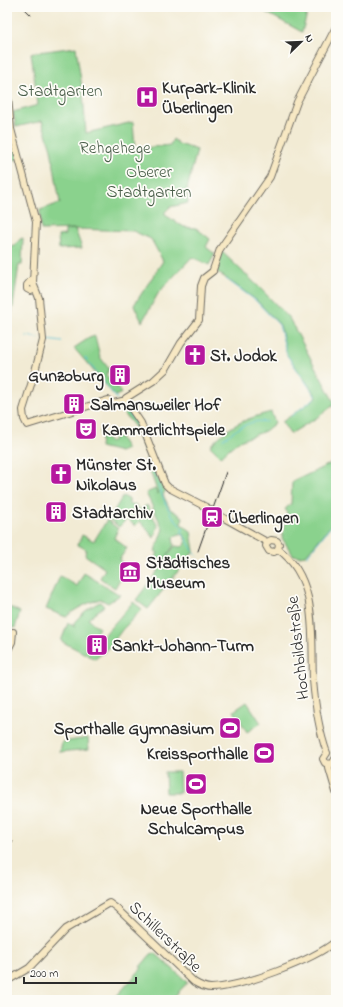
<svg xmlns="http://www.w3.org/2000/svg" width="343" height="1007" viewBox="0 0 343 1007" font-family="'Indie Flower',sans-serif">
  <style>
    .green { fill: #8ad28d; stroke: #5a7e5c; fill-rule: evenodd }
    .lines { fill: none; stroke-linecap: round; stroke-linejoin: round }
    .stream { stroke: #59c2d6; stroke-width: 1 }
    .secondary-casing { stroke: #716e66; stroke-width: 8 }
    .secondary { stroke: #f7e8c3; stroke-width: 6 }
    .rail { stroke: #2b2b2b; stroke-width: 1 }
    .secondary-bridge-casing { stroke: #716e66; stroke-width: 8; stroke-linecap: butt }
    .secondary-bridge { stroke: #f7e8c3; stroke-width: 6 }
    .labels { text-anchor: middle; stroke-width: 3.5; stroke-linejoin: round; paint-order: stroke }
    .poi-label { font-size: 17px; font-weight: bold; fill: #2b2b2b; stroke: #fdfcf7; text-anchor: start }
    .park-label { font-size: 17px; fill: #485d48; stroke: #fdfcf7 }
    .street-label { font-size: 17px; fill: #2b2b2b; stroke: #fdfcf7 }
  </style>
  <rect width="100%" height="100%" fill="#fdfcf7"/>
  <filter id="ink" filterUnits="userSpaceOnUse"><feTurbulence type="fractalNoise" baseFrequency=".025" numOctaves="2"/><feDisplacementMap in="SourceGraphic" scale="8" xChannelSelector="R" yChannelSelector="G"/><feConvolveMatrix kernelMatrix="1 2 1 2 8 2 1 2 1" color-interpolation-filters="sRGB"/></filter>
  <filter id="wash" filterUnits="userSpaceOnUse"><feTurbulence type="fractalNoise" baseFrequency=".012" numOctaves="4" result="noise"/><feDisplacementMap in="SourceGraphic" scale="16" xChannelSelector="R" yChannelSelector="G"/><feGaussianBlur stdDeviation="0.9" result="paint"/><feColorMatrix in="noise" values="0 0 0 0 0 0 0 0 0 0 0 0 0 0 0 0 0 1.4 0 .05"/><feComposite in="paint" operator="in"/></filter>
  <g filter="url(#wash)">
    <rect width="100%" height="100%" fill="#f2ebd4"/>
    <path class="green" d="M265 7H309L302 32 265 12Z
      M76 47 83 94 86 133 133 122 135 149 170 145 173 139 179 144 197 150 187 189 188 203 170 207 165 212V215L184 227 196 228 210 239 206 247 215 254 209 265 192 257 159 292 142 322 134 305 163 261 151 239 133 231 75 229 82 248 59 249 58 236 65 235V230L75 229 41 230 40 210 60 203 51 149 42 121 16 127 13 112 38 105 31 53Z
      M7 112 18 159 7 162Z
      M23 238 22 265H19L12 313 7 312V264H11L9 258 11 247 15 246 20 239Z
      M221 251 259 287 289 318 335 404 318 417 290 434 282 422 317 397 287 355 280 325 256 300 216 271Z
      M95 336 100 357 109 369 106 375 122 393 115 396 74 348 89 338Z
      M123 405 137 422 149 452 146 453 135 427 118 406Z
      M271 412 275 423 265 431 237 442 222 455 220 456 210 446C229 425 245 419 271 412Z
      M100 430 107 440 110 442 114 440 113 435 117 433 127 449 120 452 100 447 101 436 99 431Z
      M151 456 159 480 166 490 163 495 170 509 183 517 181 524 191 531 194 551 148 609 136 600 163 564 154 559 158 553 155 551 163 529 146 493 155 489 158 494 146 459ZM179 534 184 535 186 543 182 547 175 546 163 562 174 545 173 537Z
      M336 461V520L306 555 299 556 293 555 282 538 287 512 285 509 291 504 292 482Z
      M123 496 130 500 128 502 131 506 135 504 140 510 147 505 158 526 154 538 140 521 135 526 127 519 119 527 109 519Z
      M107 520 118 529 114 538 127 548 119 560 127 566 115 588 100 578 105 569 85 555 86 549 78 545 82 535 94 541Z
      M84 573 120 595 108 603 100 599C88 603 76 608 66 617L46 609 60 576 77 586Z
      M100 602 104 606 88 619 99 628 94 635 92 645 96 649 101 646 99 641 133 602 142 609 122 630 107 650 95 659 61 641 68 623 75 627 73 624C81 614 88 608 100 602Z
      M7 606 20 612 15 628 7 627Z
      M247 702 261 723 247 732 234 711Z
      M88 738 89 749 60 752 62 742Z
      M165 772H179L180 793H166Z
      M155 953 185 980 187 983 171 1000H113L142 968 140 967 151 954Z"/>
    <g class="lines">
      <path class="stream" d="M226 279 255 300 279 325 287 355 316 397 291 416
        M27 336 39 338
        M47 340 62 342
        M85 358 117 399
        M120 403C125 410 131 416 135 423 152 450 158 508 183 528L181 533C189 539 190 551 199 557
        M223 439C236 430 251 418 267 422
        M307 556 336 520"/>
    </g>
  </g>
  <g filter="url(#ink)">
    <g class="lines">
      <g class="secondary-casing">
        <path id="secondary" d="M7 87 11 129 36 222 33 283 39 298 43 340 34 375 23 410 24 419 27 425 108 400
          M213 270 220 249 270 177 297 102 336 27
          M33 278 27 285V289L31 291 35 289
          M126 398 153 381 166 369 181 343 199 320 201 286 204 278 213 271
          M126 401 141 423 165 484 169 488 206 507
          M101 403 106 405 122 401
          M215 513 267 542
          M267 542 266 546 269 551 274 552 278 549
          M267 542 271 540 277 541 279 544 278 549
          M278 549C319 579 311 636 313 680 315 704 319 731 327 753
          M7 652 12 642 13 632
          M327 753 323 759 325 763 332 764 335 759
          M328 765 336 792
          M7 981 29 968 66 929 110 903 118 909 194 982C199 985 205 988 211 988 242 987 312 961 336 941"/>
      </g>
      <use href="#secondary" class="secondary"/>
      <path class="rail" d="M23 7 31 15
        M198 551 226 472
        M7 846 12 841"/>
      <g class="secondary-bridge-casing">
        <path id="secondary-bridge" d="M206 507 215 513"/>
      </g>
      <use href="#secondary-bridge" class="secondary-bridge"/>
    </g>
  </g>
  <defs>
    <g id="hospital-square" transform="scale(1.15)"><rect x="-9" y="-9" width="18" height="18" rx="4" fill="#b5179e" stroke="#fdfcf7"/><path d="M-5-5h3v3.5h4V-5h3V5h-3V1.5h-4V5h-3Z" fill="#fff"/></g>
    <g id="church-square" transform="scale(1.15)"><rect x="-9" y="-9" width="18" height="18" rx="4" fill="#b5179e" stroke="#fdfcf7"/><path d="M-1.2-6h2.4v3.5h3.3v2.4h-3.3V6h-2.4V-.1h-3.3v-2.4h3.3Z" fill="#fff"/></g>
    <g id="building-square" transform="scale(1.15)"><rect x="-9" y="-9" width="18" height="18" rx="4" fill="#b5179e" stroke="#fdfcf7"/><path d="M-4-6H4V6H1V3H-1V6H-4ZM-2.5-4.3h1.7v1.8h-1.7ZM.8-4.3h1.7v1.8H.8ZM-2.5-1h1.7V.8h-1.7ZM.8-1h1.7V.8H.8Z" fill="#fff"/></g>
    <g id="theatre-square" transform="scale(1.15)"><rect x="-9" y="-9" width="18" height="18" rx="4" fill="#b5179e" stroke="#fdfcf7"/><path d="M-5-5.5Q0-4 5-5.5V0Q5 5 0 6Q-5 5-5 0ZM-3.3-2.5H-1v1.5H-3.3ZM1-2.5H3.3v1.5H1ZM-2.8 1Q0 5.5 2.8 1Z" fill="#fff"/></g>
    <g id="station-square" transform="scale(1.15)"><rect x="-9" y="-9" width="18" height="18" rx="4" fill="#b5179e" stroke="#fdfcf7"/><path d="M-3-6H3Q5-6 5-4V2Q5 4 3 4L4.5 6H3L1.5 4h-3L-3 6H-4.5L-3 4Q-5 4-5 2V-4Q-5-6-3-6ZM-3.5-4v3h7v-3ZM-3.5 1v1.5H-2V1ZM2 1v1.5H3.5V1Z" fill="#fff"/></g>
    <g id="museum-square" transform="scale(1.15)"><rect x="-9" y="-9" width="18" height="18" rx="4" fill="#b5179e" stroke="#fdfcf7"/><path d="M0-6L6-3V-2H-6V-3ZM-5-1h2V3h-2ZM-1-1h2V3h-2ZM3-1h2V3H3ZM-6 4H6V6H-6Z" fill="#fff"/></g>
    <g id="stadium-square" transform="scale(1.15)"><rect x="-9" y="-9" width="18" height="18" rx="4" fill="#b5179e" stroke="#fdfcf7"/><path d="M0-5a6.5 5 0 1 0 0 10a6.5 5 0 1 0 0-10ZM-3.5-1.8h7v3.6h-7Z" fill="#fff"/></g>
  </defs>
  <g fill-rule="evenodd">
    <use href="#hospital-square" x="147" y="97"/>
    <use href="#church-square" x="195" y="355"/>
    <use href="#building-square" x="120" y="375"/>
    <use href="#building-square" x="74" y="404"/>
    <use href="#theatre-square" x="86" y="429"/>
    <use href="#church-square" x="61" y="474"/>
    <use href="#building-square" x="56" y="512"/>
    <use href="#station-square" x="212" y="517"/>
    <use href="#museum-square" x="130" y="572"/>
    <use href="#building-square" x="97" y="645"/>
    <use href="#stadium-square" x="230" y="728"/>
    <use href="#stadium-square" x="264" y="753"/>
    <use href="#stadium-square" x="196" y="784"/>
  </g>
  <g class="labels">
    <g class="poi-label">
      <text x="162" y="93">Kurpark-Klinik<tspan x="162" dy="20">Überlingen</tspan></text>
      <text x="210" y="361">St. Jodok</text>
      <text x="104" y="381" text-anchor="end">Gunzoburg</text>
      <text x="90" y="410">Salmansweiler Hof</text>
      <text x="102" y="435">Kammerlichtspiele</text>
      <text x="76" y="470">Münster St.<tspan x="76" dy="20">Nikolaus</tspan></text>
      <text x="72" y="518">Stadtarchiv</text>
      <text x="228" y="523">Überlingen</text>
      <text x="146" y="568">Städtisches<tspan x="146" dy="20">Museum</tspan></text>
      <text x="112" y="651">Sankt-Johann-Turm</text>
      <text x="214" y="734" text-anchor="end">Sporthalle Gymnasium</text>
      <text x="248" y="759" text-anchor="end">Kreissporthalle</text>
      <text x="196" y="814" text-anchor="middle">Neue Sporthalle<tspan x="196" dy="20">Schulcampus</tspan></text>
    </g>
    <g class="park-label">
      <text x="60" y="96">Stadtgarten</text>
      <text x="115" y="153">Rehgehege</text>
      <text x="149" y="177">Oberer<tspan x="149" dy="20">Stadtgarten</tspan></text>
    </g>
    <g class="street-label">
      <text transform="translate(297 648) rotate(-96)" y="6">Hochbildstraße</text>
      <text transform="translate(166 936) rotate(44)" y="6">Schillerstraße</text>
    </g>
  </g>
  <rect width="343" height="1007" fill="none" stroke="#fdfcf7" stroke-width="24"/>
  <g transform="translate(301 42) rotate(67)" stroke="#fdfcf7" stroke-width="3" paint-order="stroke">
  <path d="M0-3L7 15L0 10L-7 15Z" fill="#2b2b2b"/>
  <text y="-6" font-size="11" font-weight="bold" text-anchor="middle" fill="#2b2b2b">N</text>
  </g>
  <path d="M24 977v6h112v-6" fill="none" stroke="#2b2b2b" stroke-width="2"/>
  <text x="30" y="977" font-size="12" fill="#2b2b2b" stroke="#fdfcf7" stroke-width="3" paint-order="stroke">200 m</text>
</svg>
